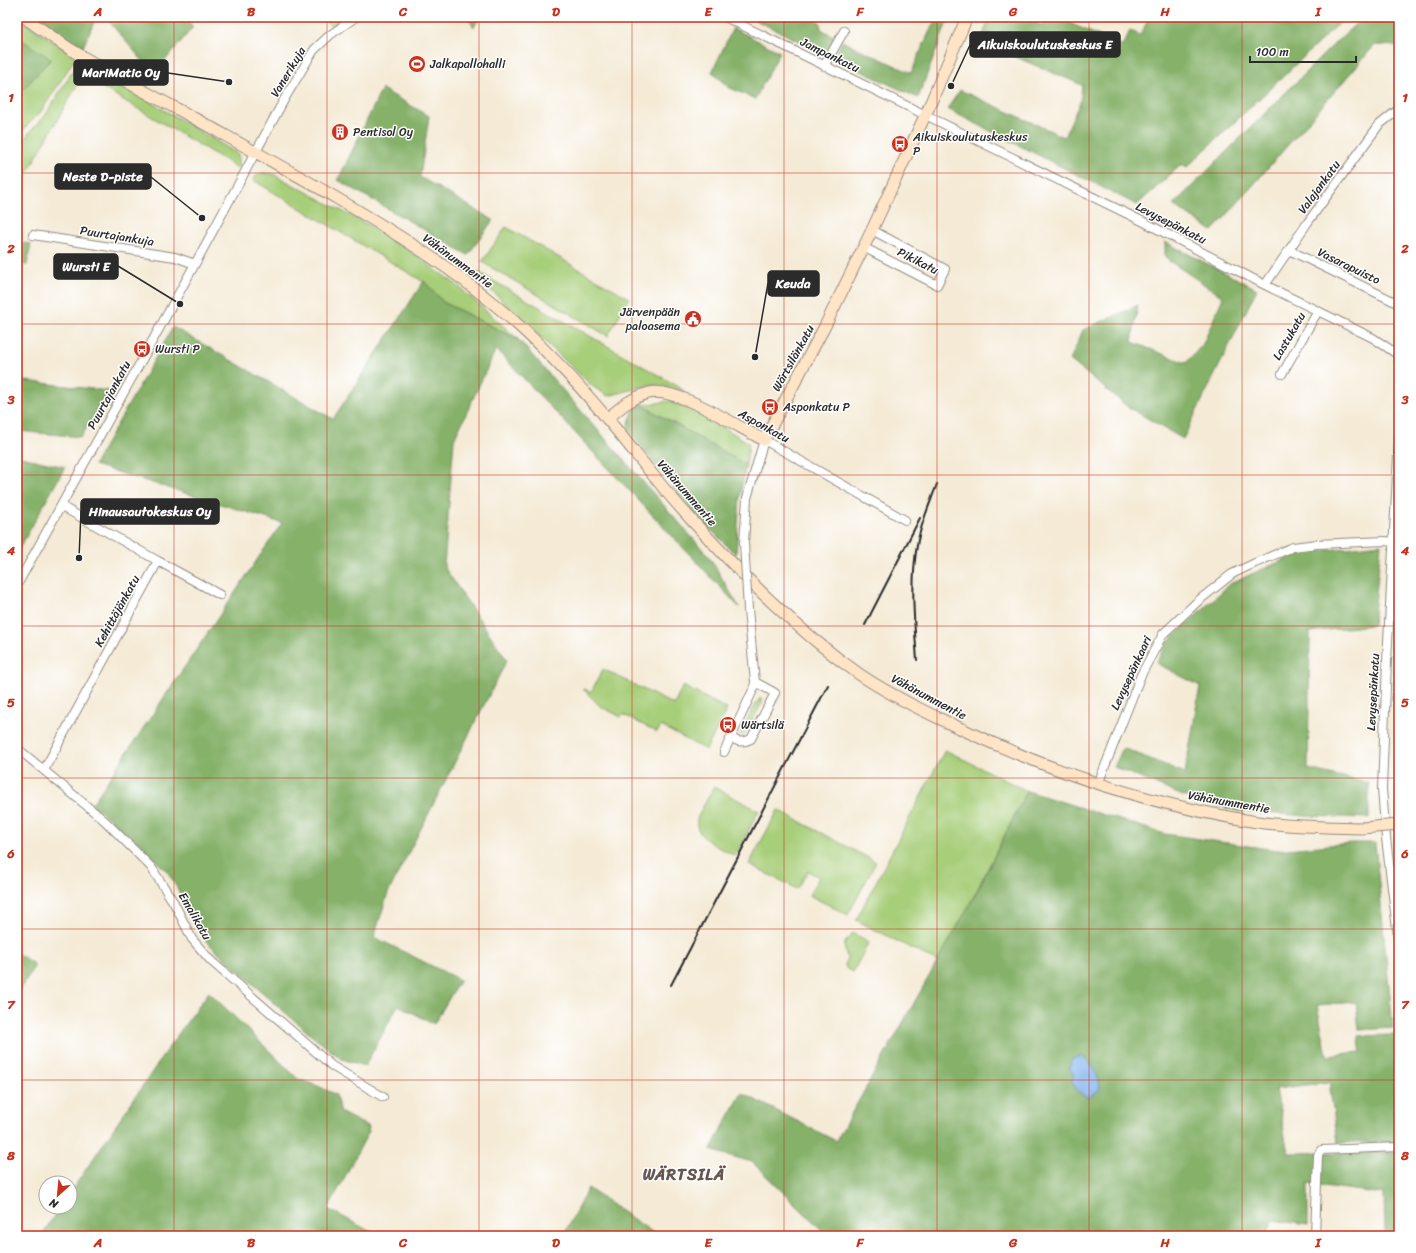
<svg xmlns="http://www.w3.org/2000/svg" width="1416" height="1253" viewBox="0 0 1416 1253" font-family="Sriracha,sans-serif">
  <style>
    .green { fill: #a7ce79; stroke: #697c52 }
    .forest { fill: #85b169; stroke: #586e4a }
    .water { fill: #82b3ee; stroke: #566f8c }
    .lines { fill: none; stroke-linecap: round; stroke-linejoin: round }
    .street-casing { stroke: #908a80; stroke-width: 10 }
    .secondary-casing { stroke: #908a80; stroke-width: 13 }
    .street { stroke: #fff; stroke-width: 8 }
    .secondary { stroke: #ffe4c6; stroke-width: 11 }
    .rail { stroke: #2b2b2b; stroke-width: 2 }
    .street-bridge-casing { stroke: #908a80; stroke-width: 10; stroke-linecap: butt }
    .secondary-bridge-casing { stroke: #908a80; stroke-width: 13; stroke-linecap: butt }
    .street-bridge { stroke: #fff; stroke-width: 8 }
    .secondary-bridge { stroke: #ffe4c6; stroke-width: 11 }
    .grid { fill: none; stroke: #c8321e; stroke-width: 1; stroke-opacity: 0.55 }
    .labels { text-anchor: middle; stroke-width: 3; stroke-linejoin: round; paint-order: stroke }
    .street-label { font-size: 12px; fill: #2b2b2b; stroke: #fff }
    .poi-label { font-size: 12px; fill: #2b2b2b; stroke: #fff; text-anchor: start }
    .district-label { font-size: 16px; font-weight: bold; letter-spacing: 1px; fill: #66564f; stroke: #fff }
    .leader { fill: none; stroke: #2b2b2b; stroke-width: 1.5 }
    .callout-dot { fill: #2b2b2b; stroke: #fff; stroke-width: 1.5 }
    .callout { fill: #2b2b2b; stroke: #2b2b2b; stroke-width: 1.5 }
    .callout-label { font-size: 13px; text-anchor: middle; font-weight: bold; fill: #fff }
    .neatline { fill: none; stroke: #c8321e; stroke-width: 1.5 }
    .grid-label { font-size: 13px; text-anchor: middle; font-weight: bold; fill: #c8321e }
  </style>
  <rect width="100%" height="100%" fill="#fff"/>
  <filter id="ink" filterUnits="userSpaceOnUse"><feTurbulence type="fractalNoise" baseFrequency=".025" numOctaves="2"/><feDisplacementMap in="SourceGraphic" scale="8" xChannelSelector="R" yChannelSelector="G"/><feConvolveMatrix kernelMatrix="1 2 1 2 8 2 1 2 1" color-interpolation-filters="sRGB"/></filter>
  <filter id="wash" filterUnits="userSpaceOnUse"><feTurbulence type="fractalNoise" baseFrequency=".012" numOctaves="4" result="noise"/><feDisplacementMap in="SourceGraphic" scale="16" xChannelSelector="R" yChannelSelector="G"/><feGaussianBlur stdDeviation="0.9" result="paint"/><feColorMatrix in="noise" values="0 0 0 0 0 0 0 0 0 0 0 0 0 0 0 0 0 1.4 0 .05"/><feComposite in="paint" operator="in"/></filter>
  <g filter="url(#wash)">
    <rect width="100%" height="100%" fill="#f4ead5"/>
    <path class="green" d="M17 17 76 57 40 113 17 136V96L51 59 17 37Z
      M322 17H348L333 28Z
      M80 60 238 154 240 165 238 168 73 70Z
      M72 72 81 78 17 191V146L45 116Z
      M263 173 273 174 387 235 457 285 519 340 443 302 424 282 253 180 257 175Z
      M506 227 629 298 608 336 482 262Z
      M478 272 679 387 684 391 653 384 608 396 592 386 477 277Z
      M671 401 692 408 749 443 746 465 642 405Z
      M603 669 674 705 683 686 727 709 706 750 661 726 657 732 622 714 621 717 600 706 584 690V689L591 692Z
      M759 699H762V703L745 734 744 735H741L740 732Z
      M945 750 1027 791 940 963 856 920Z
      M714 787 759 811 735 856C723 849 694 839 697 820 697 816 711 793 714 787Z
      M778 810 876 862 848 915 809 895 819 877 808 871 797 889 749 864Z
      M853 933 869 942 853 972 846 968 845 965 847 958 844 946 846 941Z"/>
    <path class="forest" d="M35 17H96V18L82 49Z
      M105 17H186L193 27 154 74Z
      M467 17H480L474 27Z
      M749 17H810L820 22 821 29 837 38 828 55Z
      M936 17H949L918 98 834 58 842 41 911 73Z
      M990 17H1018L1042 25 1045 23 1048 24 1052 17H1056L1122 46 1130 31 1141 35 1149 17H1346L1187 167 1182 164 1137 205 947 109 960 90 1064 137 1080 102 1082 85 980 42Z
      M1363 17H1399V46L1375 45 1228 214 1212 231 1173 205 1332 46Z
      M733 28 780 52 755 99 728 87 712 72Z
      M17 37 51 59 17 96Z
      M382 89 429 116 420 177 493 220 468 255 338 180Z
      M17 242 31 244 27 265 17 264Z
      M1165 242 1257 289 1183 439 1128 407 1070 360 1083 330 1138 305 1132 342 1186 363 1203 344 1223 297 1165 258Z
      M424 281 443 302 519 340 710 558 739 607 496 349 454 440 444 567 507 660 388 893 374 937 460 980 434 1024 398 1005 365 1066 342 1059 313 1037 230 964 204 939 193 915 167 871 131 838 92 804 282 523 94 465 173 327 333 419Z
      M17 380 109 391 81 437 17 431Z
      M642 405 746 465 740 496 736 555 688 507 627 428 634 409Z
      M17 456 65 467 17 553Z
      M1381 544 1373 625 1310 632 1308 769 1369 783V818L1306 816 1237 811 1183 796 1114 767 1123 748 1185 773 1200 686 1156 663 1168 641 1231 583 1300 553Z
      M1027 791 1165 834 1276 850 1351 843H1375L1393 1028 1359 1030 1356 1002 1317 1005 1327 1055 1361 1052 1358 1036 1394 1035 1399 1078V1142L1338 1143 1329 1082 1276 1089 1288 1153 1399 1152V1236H1385L1384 1194 1308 1184V1225L1273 1220 1266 1236H828L752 1162 710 1150 742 1093 836 1141 975 895Z
      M1399 842V884L1394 843Z
      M17 953 35 965 17 995Z
      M209 992 298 1079 318 1086 336 1095 340 1112 367 1126 369 1131 328 1209 379 1236H41L60 1207H70V1193L171 1044Z
      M588 1188 658 1236H563Z"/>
    <path class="water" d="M1082 1056C1093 1063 1099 1076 1100 1089L1088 1098C1080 1094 1076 1089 1072 1081L1074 1075 1069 1068 1072 1059Z"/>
  </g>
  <g filter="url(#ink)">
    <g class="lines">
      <g class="street-casing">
        <path id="street" d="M725 17 1144 222 1265 285 1373 338 1397 354 1399 360
          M824 66 844 31
          M33 235 175 257 195 264
          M863 247 937 285 945 269 872 230
          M1289 250 1399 304
          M1265 285 1308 222 1379 125 1399 109
          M1282 374 1318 311
          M1399 438 1387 661 1382 789 1386 838 1399 946
          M744 543 747 498 764 440 905 520
          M158 561 220 595
          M17 585 195 264 285 98 314 50 330 35 356 17
          M731 738C738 742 743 743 751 739L775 693 755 682
          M17 748 105 821 151 867 174 903 192 939 211 961 332 1066 383 1097
          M724 752 754 688 755 682 748 609
          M44 770 158 561 61 506
          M1098 784 1141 675 1163 634 1198 601 1232 574 1255 563 1293 547 1317 544 1385 541 1393 542
          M1315 1236 1318 1155 1322 1150 1399 1147"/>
      </g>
      <g class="secondary-casing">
        <path id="secondary" d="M24 17C39 28 55 39 70 49 107 72 145 92 183 112 235 141 287 169 338 199 386 227 435 257 479 292 528 330 571 375 610 422 636 453 660 486 688 516 740 573 795 629 859 674 887 693 921 710 951 724 1048 771 1151 805 1257 822 1292 827 1327 827 1362 828
          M607 419C620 408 632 397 649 393 676 386 738 427 764 440L824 328 872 230 929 107 967 17"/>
      </g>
      <use href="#street" class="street"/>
      <use href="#secondary" class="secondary"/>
      <path class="rail" d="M865 625 920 518
        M917 660C914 620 910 579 918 540 922 521 930 503 937 484
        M671 985 828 685"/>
      <g class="street-bridge-casing">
        <path id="street-bridge" d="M744 543 748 609"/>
      </g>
      <g class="secondary-bridge-casing">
        <path id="secondary-bridge" d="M1362 828 1399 825"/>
      </g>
      <use href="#street-bridge" class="street-bridge"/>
      <use href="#secondary-bridge" class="secondary-bridge"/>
    </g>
  </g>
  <path class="grid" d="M174 17V1236M327 17V1236M479 17V1236M632 17V1236M784 17V1236M937 17V1236M1089 17V1236M1242 17V1236M17 173H1399M17 324H1399M17 475H1399M17 626H1399M17 778H1399M17 929H1399M17 1080H1399"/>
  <defs>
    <g id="stadium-disc" transform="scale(0.9)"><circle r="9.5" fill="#c8321e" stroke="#fff"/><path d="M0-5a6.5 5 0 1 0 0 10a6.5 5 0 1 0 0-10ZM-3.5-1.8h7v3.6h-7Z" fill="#fff"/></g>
    <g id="building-disc" transform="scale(0.9)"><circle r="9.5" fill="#c8321e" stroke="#fff"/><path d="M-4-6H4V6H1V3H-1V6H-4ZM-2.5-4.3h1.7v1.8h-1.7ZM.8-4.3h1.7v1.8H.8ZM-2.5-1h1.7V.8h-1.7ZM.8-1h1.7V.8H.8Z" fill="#fff"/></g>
    <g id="bus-disc" transform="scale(0.9)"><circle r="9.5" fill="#c8321e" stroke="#fff"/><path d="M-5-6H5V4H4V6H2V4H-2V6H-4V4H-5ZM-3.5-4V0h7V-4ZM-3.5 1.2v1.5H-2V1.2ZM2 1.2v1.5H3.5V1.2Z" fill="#fff"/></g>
    <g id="civic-disc" transform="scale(0.9)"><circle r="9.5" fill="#c8321e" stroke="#fff"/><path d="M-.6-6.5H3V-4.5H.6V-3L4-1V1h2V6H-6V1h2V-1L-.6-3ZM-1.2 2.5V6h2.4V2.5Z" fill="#fff"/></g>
  </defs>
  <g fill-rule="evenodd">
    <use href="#stadium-disc" x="417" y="64"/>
    <use href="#building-disc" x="340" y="132"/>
    <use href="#bus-disc" x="900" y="144"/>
    <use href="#civic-disc" x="693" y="319"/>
    <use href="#bus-disc" x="142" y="349"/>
    <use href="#bus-disc" x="770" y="407"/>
    <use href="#bus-disc" x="728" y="725"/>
  </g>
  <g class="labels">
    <g class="street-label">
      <text transform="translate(830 55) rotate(26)" y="4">Jampankatu</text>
      <text transform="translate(288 72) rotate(-59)" y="4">Vanerikuja</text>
      <text transform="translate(1319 187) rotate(-54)" y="4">Valajankatu</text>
      <text transform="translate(1171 223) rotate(27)" y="4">Levysepänkatu</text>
      <text transform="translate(117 236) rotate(9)" y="4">Puurtajankuja</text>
      <text transform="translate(458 261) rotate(36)" y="4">Vähänummentie</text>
      <text transform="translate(918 261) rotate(27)" y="4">Pikikatu</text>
      <text transform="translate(1349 266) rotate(26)" y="4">Vasarapuisto</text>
      <text transform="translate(1289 336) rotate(-60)" y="4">Lastukatu</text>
      <text transform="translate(793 358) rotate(-61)" y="4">Wärtsilänkatu</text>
      <text transform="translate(109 395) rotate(-61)" y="4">Puurtajankatu</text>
      <text transform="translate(764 426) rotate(29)" y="4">Asponkatu</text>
      <text transform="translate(687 493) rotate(49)" y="4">Vähänummentie</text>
      <text transform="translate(117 611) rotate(-61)" y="4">Kehittäjänkatu</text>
      <text transform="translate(1131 673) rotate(-65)" y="4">Levysepänkaari</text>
      <text transform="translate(1373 692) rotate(-87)" y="4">Levysepänkatu</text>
      <text transform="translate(929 697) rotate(28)" y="4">Vähänummentie</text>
      <text transform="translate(1229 802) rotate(10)" y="4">Vähänummentie</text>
      <text transform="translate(195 916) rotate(60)" y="4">Emalikatu</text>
    </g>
    <g class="poi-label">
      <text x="430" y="68">Jalkapallohalli</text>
      <text x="353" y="136">Pentisol Oy</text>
      <text x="913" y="141">Aikuiskoulutuskeskus<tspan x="913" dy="14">P</tspan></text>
      <text x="680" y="316" text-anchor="end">Järvenpään<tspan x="680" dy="14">paloasema</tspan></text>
      <text x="155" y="353">Wursti P</text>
      <text x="783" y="411">Asponkatu P</text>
      <text x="741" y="729">Wärtsilä</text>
    </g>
    <g class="district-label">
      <text x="684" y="1180">WÄRTSILÄ</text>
    </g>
  </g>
  <path class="leader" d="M951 86L970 45M229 82L168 73M202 218L151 177M180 304L118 266M755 357L768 283M79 558L81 511"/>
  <g class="callout-dot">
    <circle cx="951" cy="86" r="4"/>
    <circle cx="229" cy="82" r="4"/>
    <circle cx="202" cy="218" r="4"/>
    <circle cx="180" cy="304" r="4"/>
    <circle cx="755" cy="357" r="4"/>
    <circle cx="79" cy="558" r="4"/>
  </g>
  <g class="callout">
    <rect x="970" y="32" width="150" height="25" rx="4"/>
    <rect x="74" y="60" width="94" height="25" rx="4"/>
    <rect x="55" y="164" width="96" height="25" rx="4"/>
    <rect x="54" y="254" width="64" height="25" rx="4"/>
    <rect x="768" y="271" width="51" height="25" rx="4"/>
    <rect x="81" y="499" width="138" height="25" rx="4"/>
  </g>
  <g class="callout-label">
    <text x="1045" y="49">Aikuiskoulutuskeskus E</text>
    <text x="121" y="77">MariMatic Oy</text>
    <text x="103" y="181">Neste D-piste</text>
    <text x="86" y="271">Wursti E</text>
    <text x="793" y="288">Keuda</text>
    <text x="150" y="516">Hinausautokeskus Oy</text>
  </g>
  <rect width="1416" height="1253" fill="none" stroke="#fff" stroke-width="44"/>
  <g transform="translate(58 1195) rotate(207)"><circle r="19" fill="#ffffff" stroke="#aaaaaa"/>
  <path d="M0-3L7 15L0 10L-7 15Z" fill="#c8321e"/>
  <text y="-6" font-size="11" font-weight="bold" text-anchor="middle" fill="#2b2b2b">N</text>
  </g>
  <path d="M1250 56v6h106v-6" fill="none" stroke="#2b2b2b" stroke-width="2"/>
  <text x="1256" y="56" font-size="12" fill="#2b2b2b" stroke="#ffffff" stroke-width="3" paint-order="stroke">100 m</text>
  <rect x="22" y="22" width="1372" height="1209" class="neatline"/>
  <g class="grid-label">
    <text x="98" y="16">A</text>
    <text x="251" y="16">B</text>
    <text x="403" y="16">C</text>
    <text x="556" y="16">D</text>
    <text x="708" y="16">E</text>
    <text x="860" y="16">F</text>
    <text x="1013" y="16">G</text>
    <text x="1165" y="16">H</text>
    <text x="1318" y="16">I</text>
    <text x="11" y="102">1</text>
    <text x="1405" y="102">1</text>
    <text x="11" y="253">2</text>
    <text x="1405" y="253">2</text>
    <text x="11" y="404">3</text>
    <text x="1405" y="404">3</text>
    <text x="11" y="555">4</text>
    <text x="1405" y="555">4</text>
    <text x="11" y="707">5</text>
    <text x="1405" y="707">5</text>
    <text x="11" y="858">6</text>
    <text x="1405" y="858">6</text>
    <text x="11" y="1009">7</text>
    <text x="1405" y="1009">7</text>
    <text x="11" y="1160">8</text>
    <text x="1405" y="1160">8</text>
    <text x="98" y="1247">A</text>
    <text x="251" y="1247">B</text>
    <text x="403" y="1247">C</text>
    <text x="556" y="1247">D</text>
    <text x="708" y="1247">E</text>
    <text x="860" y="1247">F</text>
    <text x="1013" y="1247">G</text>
    <text x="1165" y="1247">H</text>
    <text x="1318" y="1247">I</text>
  </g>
</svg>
